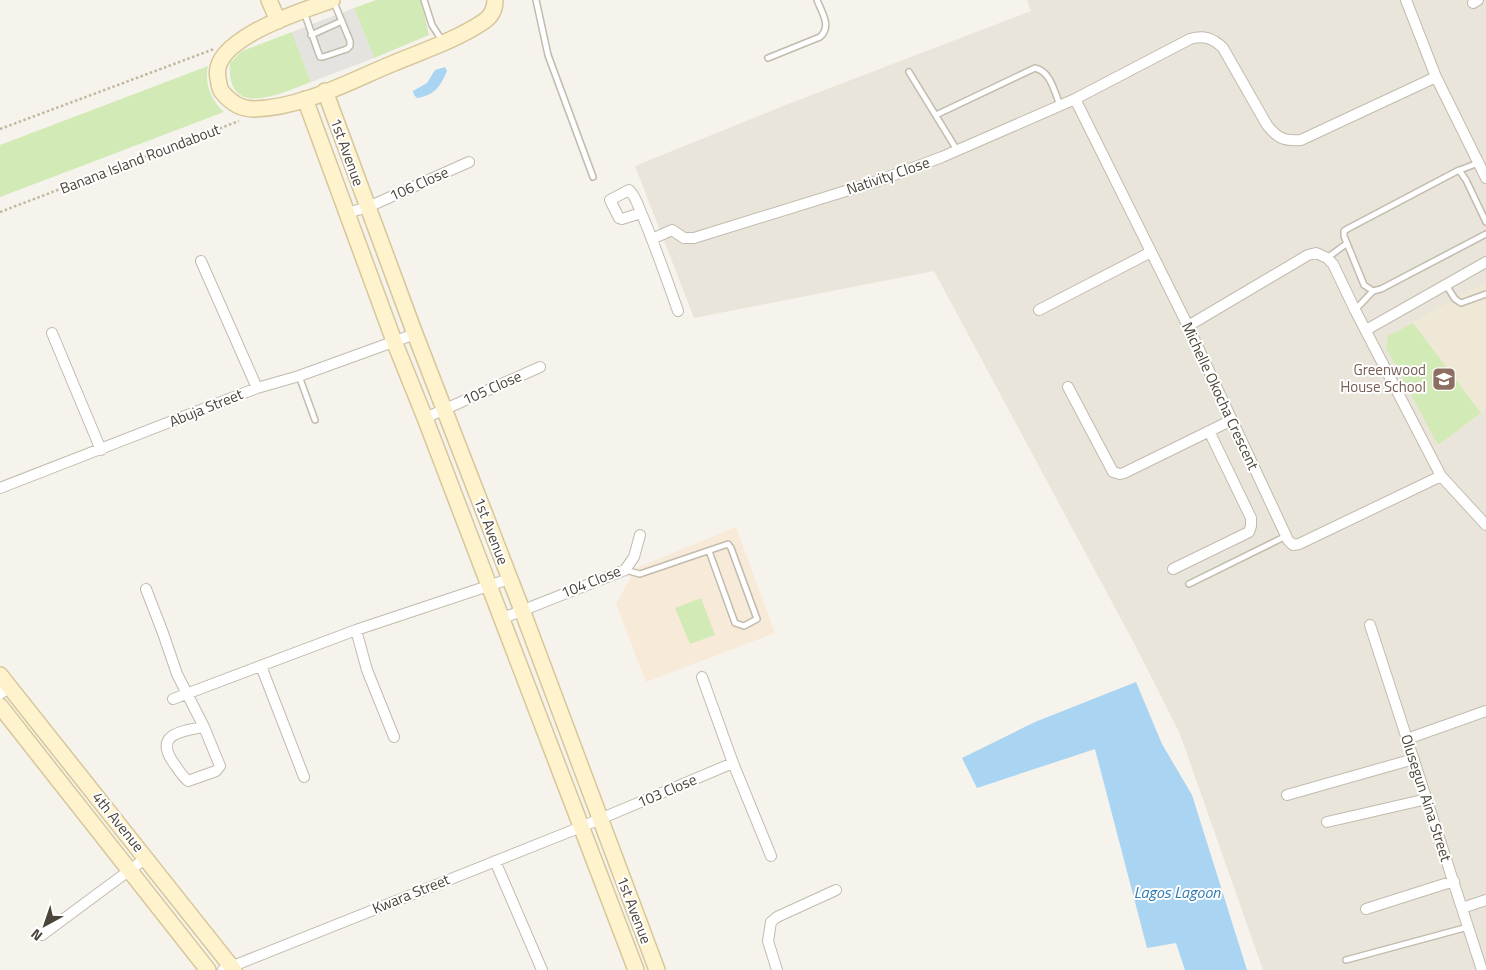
<svg xmlns="http://www.w3.org/2000/svg" width="1486" height="970" viewBox="0 0 1486 970" font-family="'Titillium Web',sans-serif">
  <style>
    .residential { fill: #eae5da }
    .commercial { fill: #f7ead8 }
    .education { fill: #efe8d6 }
    .green { fill: #d2eab5 }
    .parking { fill: #e5e3e0 }
    .water { fill: #a9d4f2 }
    .lines { fill: none; stroke-linecap: round; stroke-linejoin: round }
    .lane-casing { stroke: #c2bbae; stroke-width: 8 }
    .street-casing { stroke: #c2bbae; stroke-width: 12 }
    .secondary-casing { stroke: #d6c79b; stroke-width: 18 }
    .path { stroke: #c4b79f; stroke-width: 2.5; stroke-dasharray: 2.5 2.5; stroke-linecap: butt }
    .lane { stroke: #fff; stroke-width: 5 }
    .street { stroke: #fff; stroke-width: 10 }
    .secondary { stroke: #fff3cd; stroke-width: 15 }
    .labels { text-anchor: middle; stroke-width: 4; stroke-linejoin: round; paint-order: stroke }
    .street-label { font-size: 15px; fill: #4b4439; stroke: #fff }
    .education-label { font-size: 15px; fill: #785e54; stroke: #fff; text-anchor: end }
    .water-label { font-size: 16px; font-style: italic; fill: #2e7ab2; stroke: #fff }
  </style>
  <rect width="100%" height="100%" fill="#f6f3ec"/>
  <path class="residential" d="M1027 0H1486V970H1263L1180 734 1135 645 934 271 694 318 635 166 788 104 1031 11Z"/>
  <path class="commercial" d="M736 527 775 633 646 682 616 604 636 568Z"/>
  <path class="education" d="M1486 282V410L1438 445 1386 348 1388 336Z"/>
  <path class="green" d="M376 0H421L429 35 374 58 354 8Z
    M292 32 311 82C281 93 226 121 230 63L242 51Z
    M208 66C204 83 211 100 224 112L0 197V145Z
    M1413 323 1481 413 1438 445 1386 348 1388 336Z
    M701 598 715 635 690 644 675 608Z"/>
  <path class="parking" d="M354 8 374 58 311 82 292 32Z"/>
  <path class="water" d="M445 67 447 71C440 87 435 95 417 98L414 95 413 91 427 83 435 70Z
    M1136 682 1162 744 1192 795 1247 970H1185L1176 943 1147 948 1095 749 977 788 962 758 1035 722Z"/>
  <g class="lines">
    <g class="lane-casing">
      <path id="lane" d="M424 0 432 25 443 42
        M536 0 548 55 593 177
        M304 12 320 57H323L347 49 350 46V41L333 0
        M311 35 342 21
        M768 58 820 37C832 26 822 13 817 0
        M909 72 957 150
        M936 115 1035 68C1051 72 1054 91 1060 105
        M1460 170 1478 163
        M1486 222 1466 180 1459 170 1349 228 1344 231V236L1364 285 1373 291 1381 289 1486 234
        M1327 258 1346 244
        M1446 285 1455 299 1461 303 1486 294
        M1355 310 1373 291
        M299 376 315 420
        M625 570 640 574 728 544 731 548 757 619 744 626 735 623 709 551
        M1189 584 1286 536
        M1346 960 1468 927"/>
    </g>
    <g class="street-casing">
      <path id="street" d="M1406 0 1436 77 1486 178
        M1473 3 1478 0
        M1075 99 1188 326 1288 540 1293 545 1299 544 1441 476
        M347 213 368 207 469 162
        M641 213 622 219 619 218 610 200 629 190C636 196 639 209 643 217 656 248 667 280 678 311
        M652 239 672 230 684 238H694L878 181 942 157 1075 99 1190 39C1204 35 1213 38 1223 48L1267 125C1278 139 1284 141 1301 140L1436 77
        M201 261 257 388
        M1039 310 1151 252
        M1188 326 1308 255 1316 253 1327 258 1333 264 1355 310 1441 476 1486 525
        M1366 330 1486 262
        M52 333 101 450
        M1068 387 1113 472 1120 474 1124 473 1232 420
        M425 418 540 367
        M0 488 257 388 299 376 415 334
        M1173 569 1249 532 1251 526V518L1209 431
        M146 589 163 633 177 674 204 727C182 731 154 734 173 762 178 769 182 776 188 781L216 771 220 766 204 727
        M503 618 625 570 634 557 640 535
        M1370 625 1482 970
        M356 630 367 670 394 737
        M261 666 304 777
        M702 677 733 763 771 856
        M0 694 9 687
        M173 699 356 630 509 579
        M1407 739 1486 711
        M1287 795 1414 759
        M1327 822 1427 799
        M495 861 542 970
        M1462 908 1486 900
        M1366 909 1454 881
        M42 935 146 858
        M223 970 581 827 733 763
        M777 970 768 941 771 922 777 917 836 890"/>
    </g>
    <g class="secondary-casing">
      <path id="secondary" d="M269 0 278 21
        M332 0C305 10 209 39 218 78 219 83 219 88 222 92 230 102 240 109 254 109 302 108 350 81 394 63 423 51 456 40 483 22 491 17 495 9 495 0
        M325 91 415 334 522 610 657 970
        M305 99 394 341 425 418 636 970
        M0 675 234 970
        M0 706 208 970"/>
    </g>
    <path class="path" d="M0 129 214 49
      M0 212 239 121"/>
    <use href="#lane" class="lane"/>
    <use href="#street" class="street"/>
    <use href="#secondary" class="secondary"/>
  </g>
  <defs>
    <g id="school-square" transform="scale(1.25)"><rect x="-9" y="-9" width="18" height="18" rx="4" fill="#8d6e63" stroke="#fff"/><path d="M0-5L7-2L0 1L-7-2ZM-4 1L0 2.5L4 1V4Q0 6-4 4Z" fill="#fff"/></g>
  </defs>
  <g fill-rule="evenodd">
    <use href="#school-square" x="1444" y="379"/>
  </g>
  <g class="labels">
    <g class="street-label">
      <text transform="translate(347 152) rotate(70)" y="5">1st Avenue</text>
      <text transform="translate(140 159) rotate(-21)" y="5">Banana Island Roundabout</text>
      <text transform="translate(888 176) rotate(-19)" y="5">Nativity Close</text>
      <text transform="translate(419 184) rotate(-24)" y="5">106 Close</text>
      <text transform="translate(492 388) rotate(-24)" y="5">105 Close</text>
      <text transform="translate(1220 396) rotate(65)" y="5">Michelle Okocha Crescent</text>
      <text transform="translate(206 408) rotate(-22)" y="5">Abuja Street</text>
      <text transform="translate(491 531) rotate(69)" y="5">1st Avenue</text>
      <text transform="translate(591 582) rotate(-22)" y="5">104 Close</text>
      <text transform="translate(667 791) rotate(-23)" y="5">103 Close</text>
      <text transform="translate(1426 798) rotate(72)" y="5">Olusegun Aina Street</text>
      <text transform="translate(118 822) rotate(51)" y="5">4th Avenue</text>
      <text transform="translate(411 894) rotate(-22)" y="5">Kwara Street</text>
      <text transform="translate(634 910) rotate(69)" y="5">1st Avenue</text>
    </g>
    <g class="education-label">
      <text x="1426" y="375">Greenwood<tspan x="1426" dy="17">House School</tspan></text>
    </g>
    <g class="water-label">
      <text x="1177" y="898">Lagos Lagoon</text>
    </g>
  </g>
  <g transform="translate(45 925) rotate(220)" stroke="#ffffff" stroke-width="4" paint-order="stroke">
  <path d="M0-4L9 19L0 12L-9 19Z" fill="#4b4439"/>
  <text y="-8" font-size="14" font-weight="bold" text-anchor="middle" fill="#4b4439">N</text>
  </g>
</svg>
